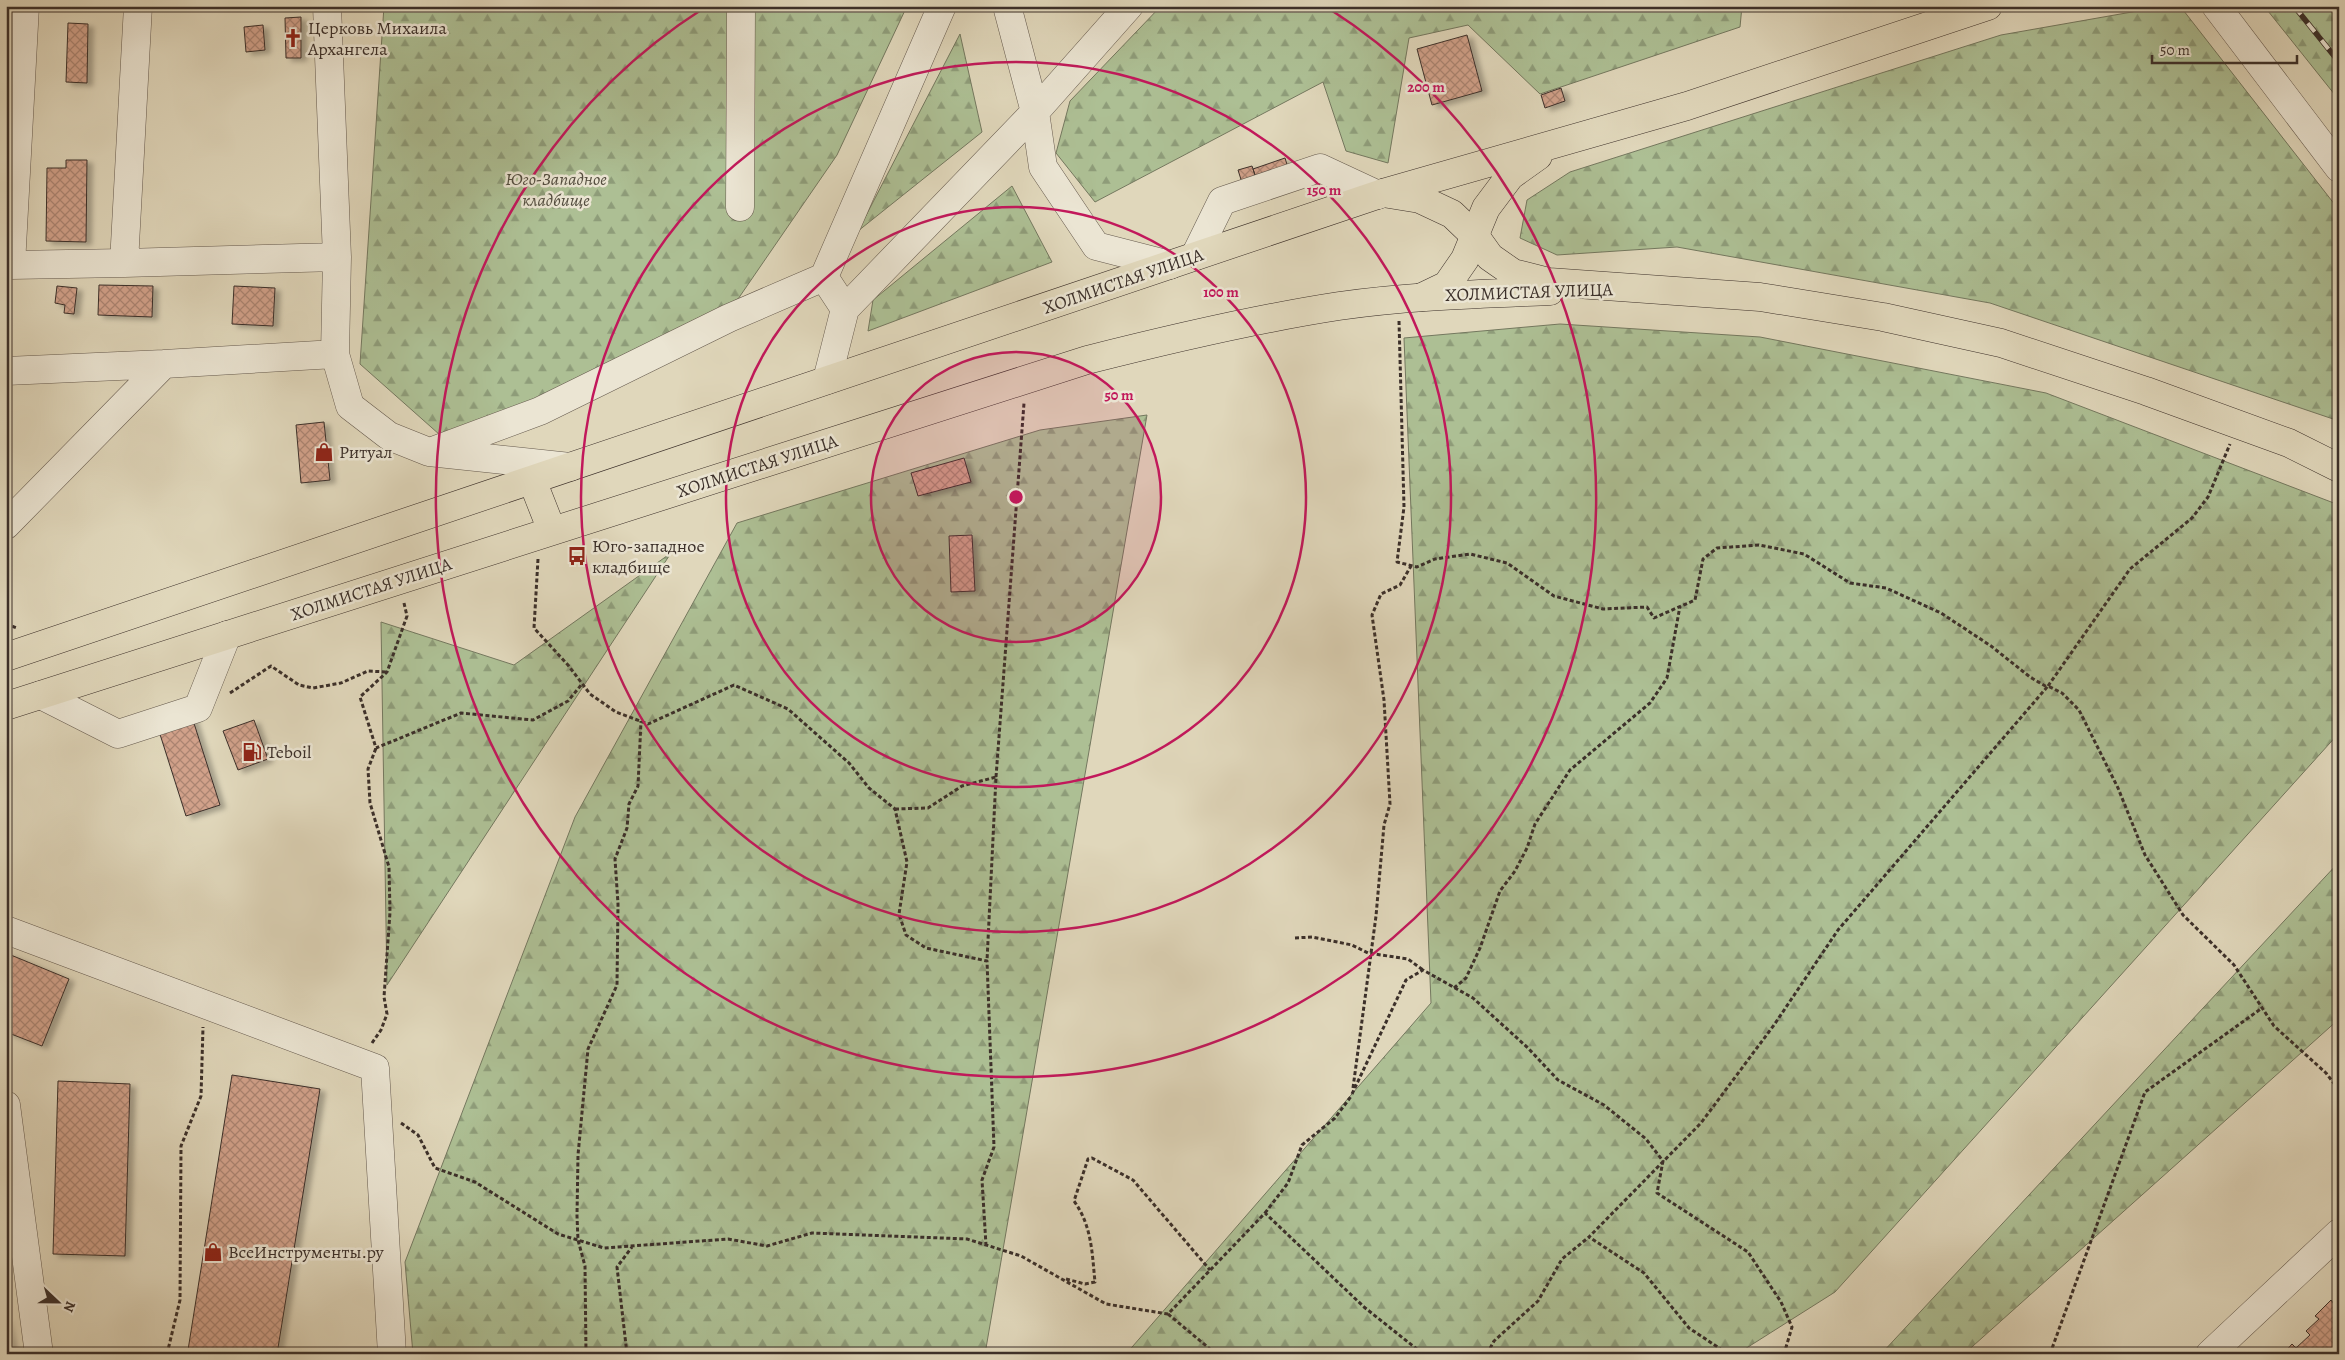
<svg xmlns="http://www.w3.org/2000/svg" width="2345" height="1360" viewBox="0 0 2345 1360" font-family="Alegreya,serif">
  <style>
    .forest { fill: url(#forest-firs); stroke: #74785f }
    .building { fill: url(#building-cross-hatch); stroke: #3c302a; filter: url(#shadow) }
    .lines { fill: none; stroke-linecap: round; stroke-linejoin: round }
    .minor-casing { stroke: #655a4e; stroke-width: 29 }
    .major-casing { stroke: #3c302a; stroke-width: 29 }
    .highway-casing { stroke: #3c302a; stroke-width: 29 }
    .path { stroke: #3c302a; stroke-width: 3; stroke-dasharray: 4 2.5; stroke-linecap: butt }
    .minor { stroke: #ebe5d3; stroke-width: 28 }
    .major { stroke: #e0d7bb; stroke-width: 28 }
    .highway { stroke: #e0d7bb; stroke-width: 28 }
    .rail-casing { stroke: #3c302a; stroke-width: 5.5 }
    .rail { stroke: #ebe5d3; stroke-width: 4; stroke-dasharray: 11; stroke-linecap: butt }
    .ring { fill: none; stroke: #c2185b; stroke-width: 2.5 }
    .labels { text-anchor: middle; stroke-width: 5; stroke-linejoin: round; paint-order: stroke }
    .poi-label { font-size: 18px; fill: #3c302a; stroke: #ebe5d3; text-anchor: start }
    .park-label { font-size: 18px; font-style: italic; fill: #534d3f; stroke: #ebe5d3 }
    .street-label { font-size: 18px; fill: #3c302a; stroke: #ebe5d3 }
    .centre { fill: #c2185b; stroke: #ebe5d3; stroke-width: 2.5 }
    .ring-label { font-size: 15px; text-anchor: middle; font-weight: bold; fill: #c2185b; stroke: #ebe5d3; stroke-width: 5; stroke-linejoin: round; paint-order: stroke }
  </style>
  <defs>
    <pattern id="forest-firs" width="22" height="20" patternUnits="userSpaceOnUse" patternTransform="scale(1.25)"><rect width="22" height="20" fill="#adbf94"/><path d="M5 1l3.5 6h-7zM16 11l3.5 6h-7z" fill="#8e9c79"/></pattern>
    <pattern id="building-cross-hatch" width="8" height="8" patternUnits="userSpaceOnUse" patternTransform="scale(1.25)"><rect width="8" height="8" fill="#d1a18a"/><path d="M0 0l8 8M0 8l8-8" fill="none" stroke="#ab8471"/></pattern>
    <filter id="shadow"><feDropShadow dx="5.5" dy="3" stdDeviation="2.5" flood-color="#0004"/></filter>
  </defs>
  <rect width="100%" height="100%" fill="#e0d7bb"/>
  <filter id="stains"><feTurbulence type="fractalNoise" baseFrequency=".004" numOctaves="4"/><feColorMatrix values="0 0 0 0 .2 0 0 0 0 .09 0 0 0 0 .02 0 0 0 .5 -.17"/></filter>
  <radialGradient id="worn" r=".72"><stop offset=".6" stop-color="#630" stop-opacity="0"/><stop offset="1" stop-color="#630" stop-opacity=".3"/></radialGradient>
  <path class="forest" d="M384 6H907L837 155 738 299 551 401 440 435 360 364Z
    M1161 6H1742L1740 27 1540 94 1468 25 1409 38 1388 163 1346 151 1323 82 1095 202 1056 153 1070 101Z
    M2166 6H2180L2339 210V421L1990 303 1677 247 1557 255 1520 238 1527 200 1570 172 2001 35Z
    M2264 6H2339V100Z
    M960 34 982 132 858 231Z
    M1012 186 1052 262 868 331 873 300Z
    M1560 324 1760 337 2046 393 2339 505V733L1835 1292 1737 1354H1126L1431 1003 1404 338Z
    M1147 415 985 1354H413L405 1262 575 817 737 523 1040 430Z
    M671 553 387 985 381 622 514 665Z
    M2339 862V1019L1964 1354H1881Z"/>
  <path class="building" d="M301 17V58H286L285 18Z
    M68 23 88 24 87 83 66 82Z
    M263 25 265 50 246 52 244 27Z
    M1467 35 1482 91 1432 105 1417 49Z
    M1561 88 1565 101 1545 108 1541 95Z
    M1285 158 1289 171 1257 181 1253 169Z
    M66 160H87L86 242 46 241 47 168H66Z
    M1252 166 1258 184 1244 189 1238 170Z
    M99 285 153 286 152 317 98 315Z
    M57 286 77 288 74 314 64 313 65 305 55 303Z
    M234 286 275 288 273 326 232 324Z
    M324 422 330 480 301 483 296 425Z
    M964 458 971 482 918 496 911 473Z
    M972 535 975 591 951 592 949 536Z
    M192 717 220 805 186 816 158 728Z
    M254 720 268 759 238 770 223 731Z
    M6 953 69 979 42 1046 6 1032Z
    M232 1075 320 1089 277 1354H210L188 1350Z
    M58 1081 130 1084 125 1256 53 1254Z
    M2331 1300 2334 1304 2339 1300V1354H2283L2292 1344 2296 1348 2310 1335 2306 1331 2319 1319 2315 1316Z
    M6 1319 13 1354H6Z"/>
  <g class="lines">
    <g class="minor-casing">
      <path id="minor" d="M25 6 11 265 124 263
        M138 6 124 263 337 257
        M327 6 337 257 335 354 350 406 389 436 429 452 570 467
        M1007 6 1035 112 1043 167 1096 246 1170 265
        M2216 6 2339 168
        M740 207 741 6
        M1195 256 1222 201 1320 168 1378 195
        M845 309 1035 112 1129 6
        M6 371 164 364
        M827 380 845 309 824 277 942 6
        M435 450 540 411 729 318 824 277
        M6 525 164 364 335 354
        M41 695 118 734 198 708 227 635
        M6 930 375 1068 392 1354
        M6 1105 39 1354
        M2210 1354 2339 1233"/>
    </g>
    <g class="major-casing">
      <path id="major" d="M1383 193 1687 106 1988 6
        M1422 297 1447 285 1465 259 1486 208 1510 176 1538 156"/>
    </g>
    <g class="highway-casing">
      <path id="highway" d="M532 480 552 531
        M6 657 1383 193 1420 199 1452 214 1475 236 1490 257 1513 273 1549 282 1760 297 1883 317 2001 343 2146 391 2289 443 2339 468
        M6 706 1087 360C1170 339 1254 319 1339 306 1409 296 1480 294 1550 291"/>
    </g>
    <path class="path" d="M1399 321 1404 507 1397 562 1417 567 1435 559 1470 554 1507 563 1554 596 1603 609 1647 607 1654 618 1695 600 1703 559 1717 548 1759 545 1804 554 1850 583 1886 588 1941 613 1991 646 2030 677 2047 687
      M538 559 534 628 568 665 590 694 616 712 648 724 734 685 788 709 849 763 869 788 895 809 907 862 899 914 906 935 926 948 987 961 994 1147 982 1180 986 1245
      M404 603 407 616 387 672 360 697 376 748 461 713 533 720 568 701 582 684
      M6 624 17 628
      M2048 686 2130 569 2192 518 2208 497 2230 444
      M230 693 271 666 299 685 313 688 341 683 368 671 387 672
      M996 777 1024 403
      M895 809 928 808 962 786 996 777 987 961
      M1295 938 1312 937 1352 945 1368 953 1408 959 1423 970
      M1454 988 1466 978 1480 948 1500 891 1515 871 1527 848 1535 824 1570 770 1650 703 1667 678 1680 606
      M372 1043 381 1030 387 1014 384 997 390 912 389 867 370 803 368 769 376 748
      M1353 1088 1376 916 1384 825 1390 804 1384 700 1372 615 1381 594 1400 585 1411 566
      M1352 1094 1406 980 1423 970 1473 998 1528 1048 1558 1080 1604 1105 1646 1139 1663 1161 1657 1193 1748 1252 1781 1302 1792 1327 1784 1354
      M401 1123 418 1135 435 1168 475 1182 558 1234 604 1248 728 1239 767 1246 812 1233 967 1239 1021 1256 1106 1304 1168 1314 1265 1213 1364 1307 1423 1354
      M1265 1213 1288 1183 1302 1145 1335 1118 1352 1095
      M1066 1279 1085 1284 1095 1282C1092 1253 1092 1226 1074 1201L1088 1159 1092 1158 1133 1180 1210 1270
      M1168 1314 1216 1354
      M167 1354 180 1300 181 1146 201 1096 203 1027
      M586 1354 585 1266 578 1240 577 1216 578 1155 588 1049 617 985 618 904 615 859 627 828 629 804 638 786 641 721
      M627 1354 617 1267 632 1247
      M1487 1354 1494 1341 1538 1301 1562 1259 1589 1237
      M1728 1354 1689 1328 1644 1273 1589 1237 1701 1123 1774 1025 1838 930 2048 686 2062 693 2079 710 2118 788 2145 855 2183 915 2234 965 2274 1026 2326 1073 2339 1090
      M2050 1354 2145 1092 2262 1008"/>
    <use href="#minor" class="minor"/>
    <use href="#major" class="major"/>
    <use href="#highway" class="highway"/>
    <g class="rail-casing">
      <path id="rail" d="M2294 6 2339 62"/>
    </g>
    <use href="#rail" class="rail"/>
  </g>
  <circle cx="1016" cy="497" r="145" fill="#c2185b" fill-opacity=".12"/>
  <g class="ring">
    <circle cx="1016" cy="497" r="145"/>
    <circle cx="1016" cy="497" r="290"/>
    <circle cx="1016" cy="497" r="435"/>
    <path d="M1328 8A580 580 0 1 1 704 8"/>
  </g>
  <defs>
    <g id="church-bare" transform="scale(1.5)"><path d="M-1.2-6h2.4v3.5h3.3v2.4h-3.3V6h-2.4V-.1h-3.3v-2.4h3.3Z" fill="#8f2418" stroke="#ebe5d3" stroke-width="2.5" paint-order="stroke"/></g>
    <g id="shop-bare" transform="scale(1.5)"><path d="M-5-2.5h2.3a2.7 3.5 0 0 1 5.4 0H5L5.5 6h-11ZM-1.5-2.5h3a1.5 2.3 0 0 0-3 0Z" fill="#8f2418" stroke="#ebe5d3" stroke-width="2.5" paint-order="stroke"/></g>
    <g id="bus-bare" transform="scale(1.5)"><path d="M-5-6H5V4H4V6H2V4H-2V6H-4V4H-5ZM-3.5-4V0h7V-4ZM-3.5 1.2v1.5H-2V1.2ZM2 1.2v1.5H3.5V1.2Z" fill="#8f2418" stroke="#ebe5d3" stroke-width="2.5" paint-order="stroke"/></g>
    <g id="fuel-bare" transform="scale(1.5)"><path d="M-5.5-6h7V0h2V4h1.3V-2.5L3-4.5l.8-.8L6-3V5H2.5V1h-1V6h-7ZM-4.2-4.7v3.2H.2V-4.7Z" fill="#8f2418" stroke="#ebe5d3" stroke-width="2.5" paint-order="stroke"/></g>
  </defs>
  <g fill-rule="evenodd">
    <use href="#church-bare" x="293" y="38"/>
    <use href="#shop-bare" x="324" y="452"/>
    <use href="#bus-bare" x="577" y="556"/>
    <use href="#fuel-bare" x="252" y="752"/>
    <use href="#shop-bare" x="213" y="1252"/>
  </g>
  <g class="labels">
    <g class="poi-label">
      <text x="308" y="34">Церковь Михаила<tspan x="308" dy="21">Архангела</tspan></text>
      <text x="339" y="458">Ритуал</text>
      <text x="592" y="552">Юго-западное<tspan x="592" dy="21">кладбище</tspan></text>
      <text x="267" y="758">Teboil</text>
      <text x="228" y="1258">ВсеИнструменты.ру</text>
    </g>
    <g class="park-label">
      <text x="556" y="185">Юго-Западное<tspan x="556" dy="21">кладбище</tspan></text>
    </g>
    <g class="street-label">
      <text transform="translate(1123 281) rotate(-19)" y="6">ХОЛМИСТАЯ УЛИЦА</text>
      <text transform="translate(1529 292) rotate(-2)" y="6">ХОЛМИСТАЯ УЛИЦА</text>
      <text transform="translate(757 466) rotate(-18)" y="6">ХОЛМИСТАЯ УЛИЦА</text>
      <text transform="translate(371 589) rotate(-18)" y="6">ХОЛМИСТАЯ УЛИЦА</text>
    </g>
  </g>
  <circle cx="1016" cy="497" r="8" class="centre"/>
  <g class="ring-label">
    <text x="1426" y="92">200 m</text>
    <text x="1324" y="195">150 m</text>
    <text x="1221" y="297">100 m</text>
    <text x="1119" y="400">50 m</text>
  </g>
  <rect width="2345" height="1360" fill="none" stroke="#e0d7bb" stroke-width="25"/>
  <rect x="8" y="8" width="2330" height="1345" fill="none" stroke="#3c302a" stroke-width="2.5"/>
  <rect x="12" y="12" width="2320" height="1335" fill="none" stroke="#3c302a"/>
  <g transform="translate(58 1302) rotate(112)" stroke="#ebe5d3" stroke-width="4" paint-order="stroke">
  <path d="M0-4L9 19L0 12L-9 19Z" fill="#3c302a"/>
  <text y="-8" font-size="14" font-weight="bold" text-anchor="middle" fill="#3c302a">N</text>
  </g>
  <path d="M2152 55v8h145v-8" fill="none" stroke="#3c302a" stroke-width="2.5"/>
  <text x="2160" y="55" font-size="15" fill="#3c302a" stroke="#ebe5d3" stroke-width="4" paint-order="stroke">50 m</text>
  <rect width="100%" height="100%" filter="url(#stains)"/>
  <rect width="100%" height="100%" fill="url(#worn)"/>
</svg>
